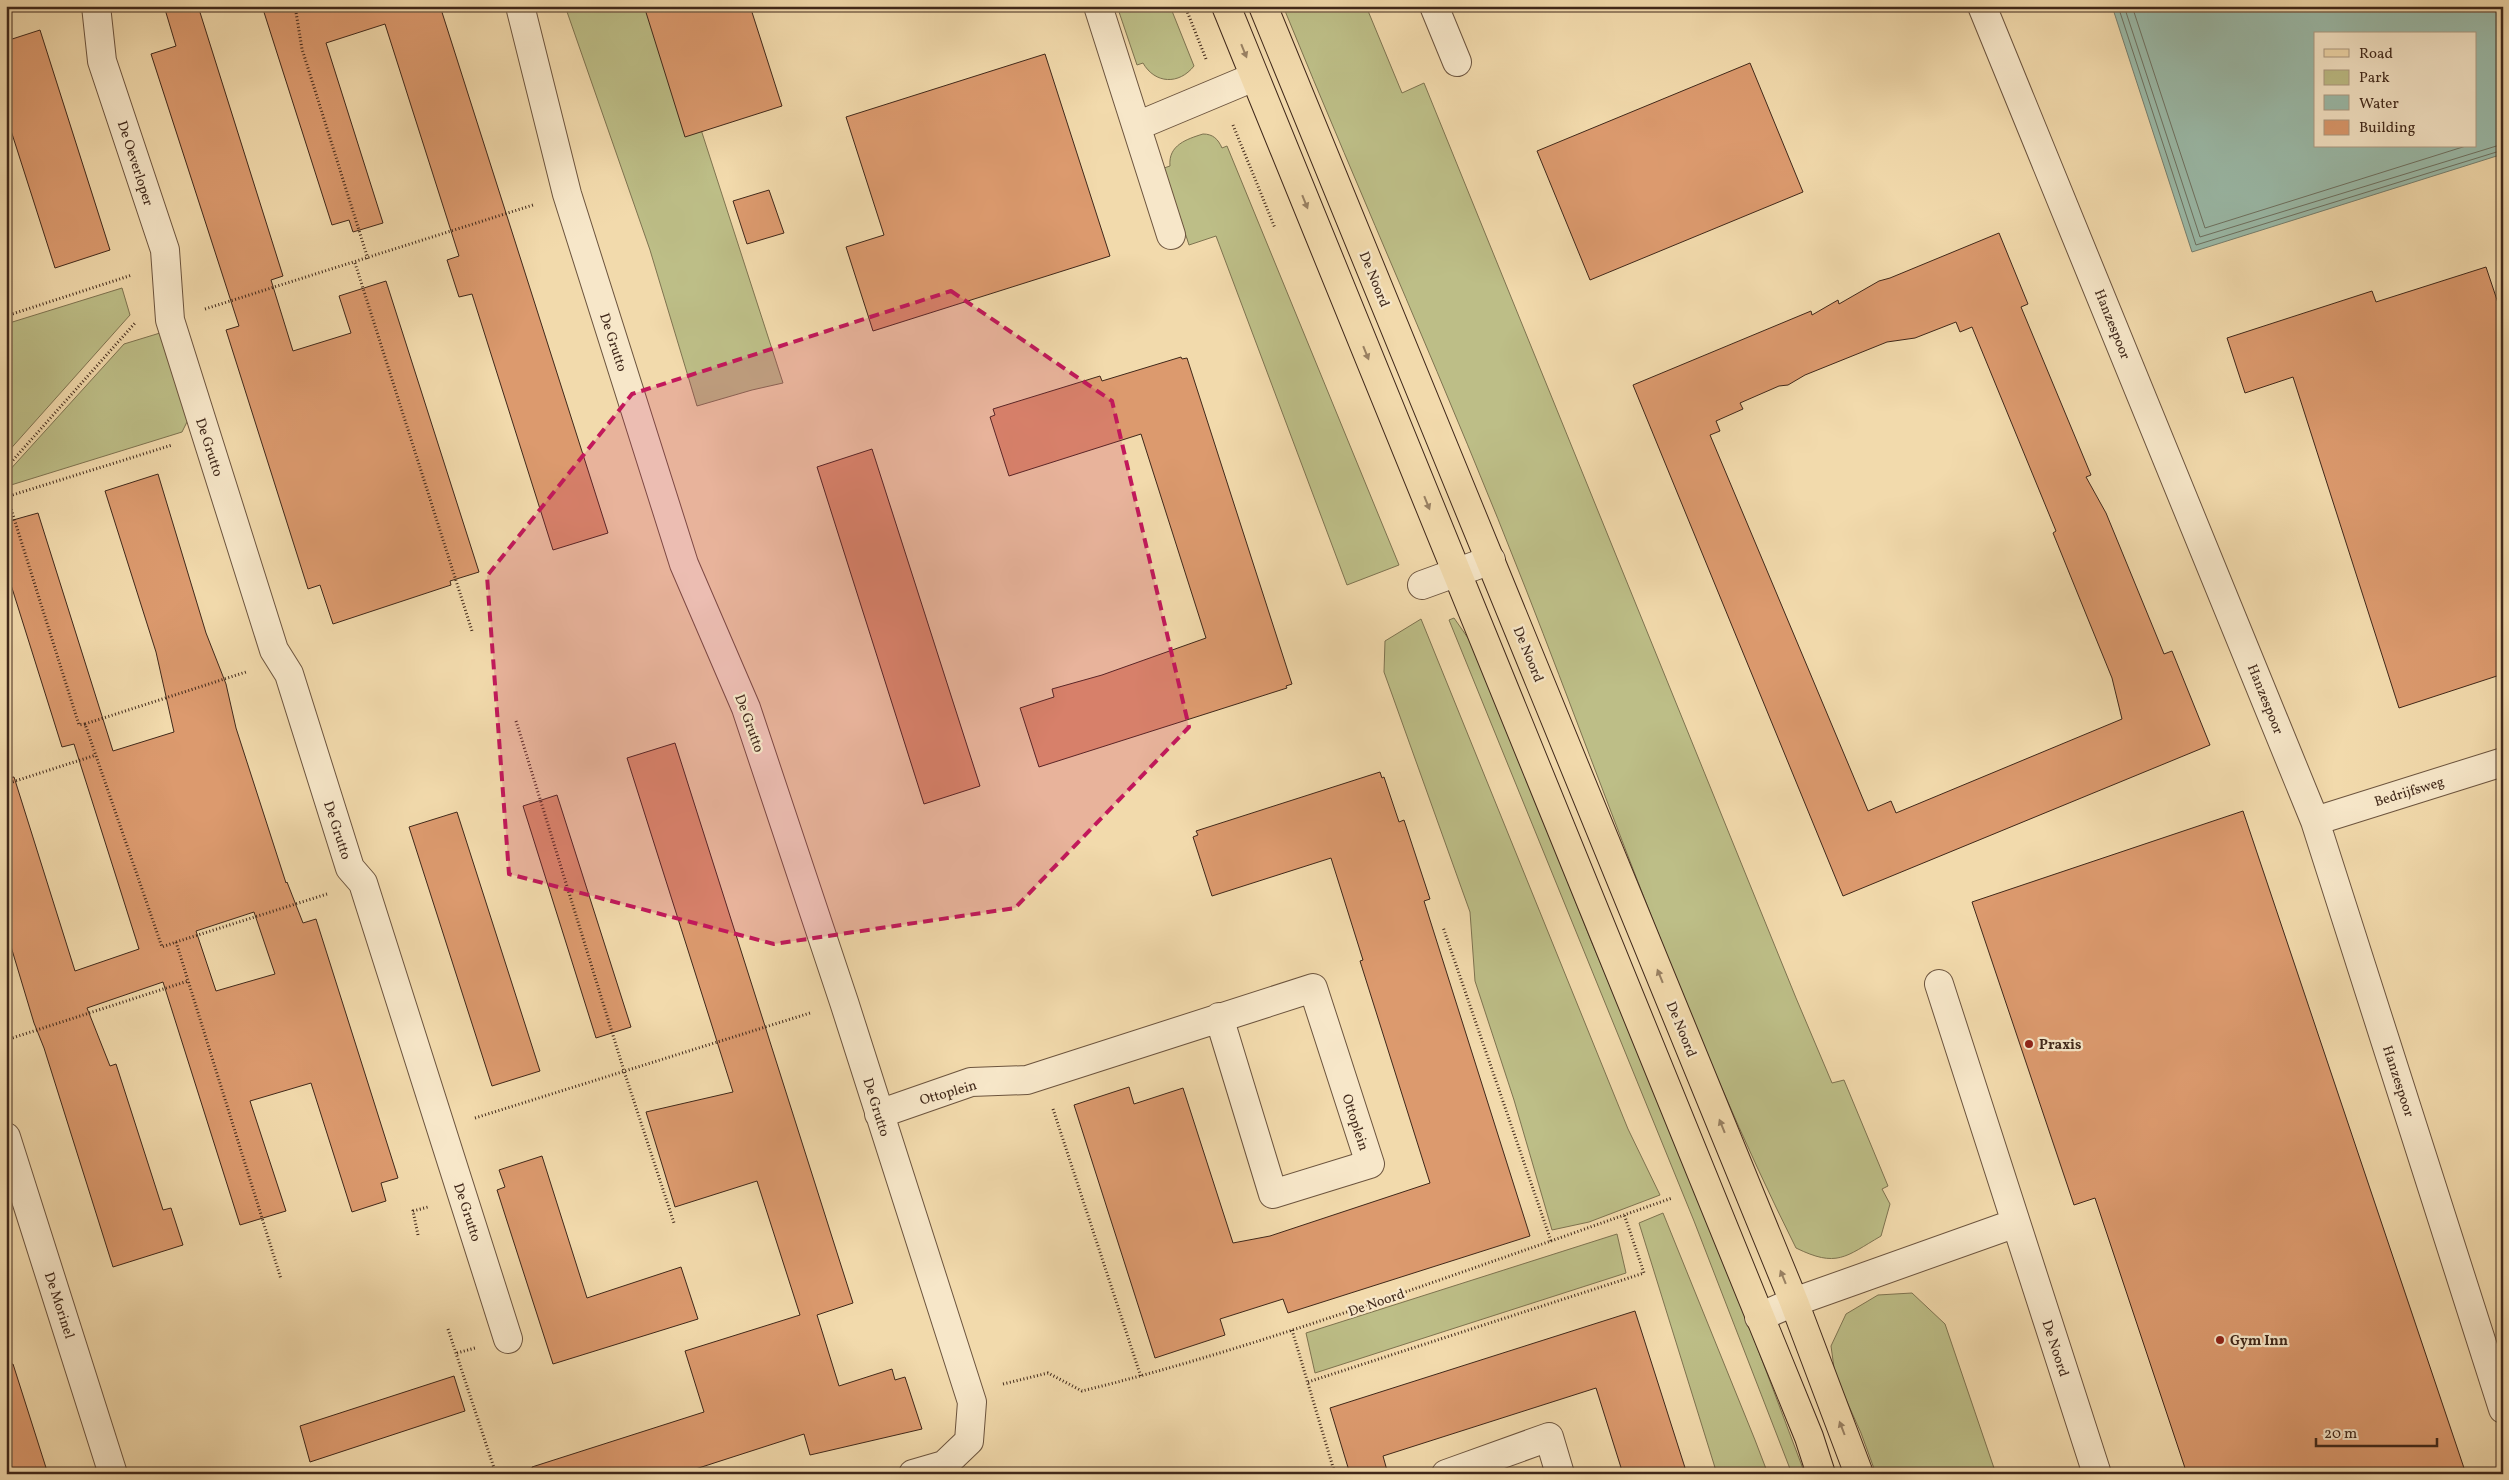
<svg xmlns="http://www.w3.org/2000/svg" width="2509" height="1480" viewBox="0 0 2509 1480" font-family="Vollkorn,serif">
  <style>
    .green { fill: #bdbe87; stroke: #7e7350 }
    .water { fill: #9bbbaa; stroke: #778070; fill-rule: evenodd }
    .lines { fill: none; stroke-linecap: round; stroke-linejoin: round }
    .shore { stroke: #6e7262; stroke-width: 1 }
    .building { fill: #dc9a6e; stroke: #40281a; fill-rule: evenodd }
    .minor-casing { stroke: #6c543e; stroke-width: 30 }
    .major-casing { stroke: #40281a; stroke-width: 30 }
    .path { stroke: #40281a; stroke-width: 3; stroke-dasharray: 1 2.5; stroke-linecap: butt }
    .minor { stroke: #f7e7c9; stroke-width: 28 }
    .major { stroke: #f2daac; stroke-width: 28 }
    .oneway { fill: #998163 }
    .marked { fill: #c2185b; fill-opacity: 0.2; stroke: #c2185b; stroke-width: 4; stroke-dasharray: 10 6; stroke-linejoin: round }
    .poi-dot { fill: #8f2418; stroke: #f7e7c9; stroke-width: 2 }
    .labels { text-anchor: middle; stroke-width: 4.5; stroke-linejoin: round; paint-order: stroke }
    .street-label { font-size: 14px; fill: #40281a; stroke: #f7e7c9 }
    .poi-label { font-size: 14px; font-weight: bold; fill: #40281a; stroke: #f7e7c9; text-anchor: start }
  </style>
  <rect width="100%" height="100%" fill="#f2daac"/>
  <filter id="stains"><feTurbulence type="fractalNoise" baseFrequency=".004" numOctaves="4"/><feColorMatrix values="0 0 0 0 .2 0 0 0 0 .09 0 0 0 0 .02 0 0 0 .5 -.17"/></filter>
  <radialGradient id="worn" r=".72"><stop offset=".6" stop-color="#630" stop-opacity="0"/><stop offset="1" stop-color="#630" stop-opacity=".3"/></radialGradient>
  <path class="green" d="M565 6H661L783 383 752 390 697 406 650 250Z
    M1117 6H1170L1194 66C1179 85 1155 84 1143 63L1137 65Z
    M1283 6H1366L1402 93 1424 83 1796 998 1832 1083 1844 1080 1888 1186 1882 1189 1890 1204 1881 1236C1845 1257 1837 1268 1796 1248 1690 1036 1613 812 1527 592 1450 395 1363 202 1283 6Z
    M1203 134C1213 134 1218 139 1222 148L1227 146 1399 565 1347 585 1216 236 1189 245 1164 168 1170 166C1168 145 1187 139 1203 134Z
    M122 288 130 315 6 454V324Z
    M160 333 188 420 182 432 11 485 7 473 124 344Z
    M1454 618 1475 648 1592 943 1708 1217 1805 1474H1792L1694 1221 1449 620Z
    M1421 619 1628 1129 1660 1195 1589 1222 1552 1230 1514 1100 1475 981 1470 912 1384 672 1385 641Z
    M1663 1213 1755 1440 1768 1474H1717L1639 1223Z
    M1617 1234 1626 1273 1315 1373 1306 1333Z
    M1912 1293 1945 1324 1996 1474H1876L1861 1433 1835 1375 1831 1346 1846 1314 1878 1295Z"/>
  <path class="water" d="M2112 6H2503V154L2192 252ZM2315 34H2475V146H2315Z"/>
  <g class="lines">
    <path class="shore" d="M2118 6 2196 245 2503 150
      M2124 6 2200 237 2503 144
      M2132 6 2205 228 2466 146"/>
  </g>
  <path class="building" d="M164 6H198L283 276 271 280 293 351 351 333 339 296 386 281 479 572 450 581 451 585 333 624 320 585 308 589 226 330 239 326 151 54 176 46Z
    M262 6H440L608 533 553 550 472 294 459 297 447 260 459 256 385 24 326 43 383 223 353 232 349 220 332 225Z
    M644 6H750L782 106 685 137Z
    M40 30 110 250 55 268 6 115V41Z
    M1045 54 1110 256 873 331 846 247 884 235 846 117Z
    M1750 63 1803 192 1590 280 1537 151Z
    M769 190 784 233 747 244 733 201Z
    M1999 233 2028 304 2021 307 2091 475 2086 477 2106 513 2164 654 2172 651 2210 745 1843 896 1633 385 1811 311 1812 315 1838 300 1839 304 1879 281 1890 278ZM1956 322 1960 332 1972 327 2056 531 2053 533 2112 678 2122 719 1896 813 1891 801 1868 811 1710 435 1720 431 1716 421 1743 409 1740 403 1779 386 1788 385 1805 375 1887 342 1915 338Z
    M2486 267 2503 318V674L2399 708 2293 377 2245 393 2227 338 2372 291 2376 302Z
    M1181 357 1182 359 1187 358 1292 684 1286 686 1287 688 1039 767 1020 708 1054 697 1052 689 1102 675 1206 638 1141 434 1009 476 990 417 995 415 993 409 1100 376 1102 381Z
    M872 449 980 786 924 804 817 467Z
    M158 474 206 633 226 684 236 728 286 883 287 882 303 923 316 919 398 1178 381 1183 386 1201 352 1212 311 1083 250 1101 286 1211 240 1225 163 982 87 1008 110 1066 116 1064 163 1210 171 1208 183 1245 113 1267 44 1048 34 1023 6 930V778L14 777 75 971 139 949 74 744 62 747 6 569V522L38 513 113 751 174 732 156 652 105 491ZM254 912 275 974 216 991 196 931Z
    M675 743 853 1303 817 1315 839 1386 892 1369 895 1380 905 1377 922 1429 810 1455 804 1434 680 1474H533L532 1467 704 1412 685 1351 800 1315 757 1181 675 1207 646 1112 733 1092 627 758Z
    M1380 772 1382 778 1384 777 1399 822 1404 820 1430 899 1424 901 1530 1236 1288 1313 1283 1299 1220 1319 1225 1335 1155 1358 1074 1105 1129 1087 1134 1104 1183 1088 1233 1243 1270 1236 1430 1183 1360 961 1363 960 1331 858 1212 896 1193 837 1198 835 1196 831Z
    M557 795 631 1027 596 1038 523 806Z
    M2243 811 2466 1474H2187L2095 1198 2074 1205 1972 902Z
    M457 812 540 1071 492 1086 409 827Z
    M542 1156 587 1298 681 1267 698 1319 553 1364 497 1190 505 1187 499 1170Z
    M1635 1311 1687 1474H1623L1596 1388 1383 1456 1388 1474H1350L1330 1408Z
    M13 1364 48 1474H6V1365Z
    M454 1376 465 1411 310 1462 300 1426Z"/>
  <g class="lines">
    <g class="minor-casing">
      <path id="minor" d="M96 6 102 61 165 250 170 320 274 650 289 674 350 868 363 883 508 1339
        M520 6 567 194 684 564 746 708 844 1002 972 1402 969 1441 944 1465 913 1474
        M1098 6 1171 235
        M1434 6 1457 62
        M1982 6 2315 821 2503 1409
        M1137 126 1254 77
        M1422 585 1491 560
        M2315 821 2503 762
        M1939 984 2097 1474
        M879 1114 971 1082 1027 1080 1313 988 1370 1164 1273 1194 1219 1017
        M6 1137 113 1474
        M1759 1317 1794 1302 2016 1223
        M1446 1474 1549 1437 1560 1474"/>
    </g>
    <g class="major-casing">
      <path id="major" d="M1226 6 1809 1437 1821 1474
        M1263 6 1794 1302 1859 1474"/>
    </g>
    <path class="path" d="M295 6 302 49 368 259
      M1185 6 1206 59
      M1233 125 1275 228
      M355 263 472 631
      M205 309 533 205
      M6 316 132 275
      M6 468 135 323
      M7 496 79 725 85 724 162 947 176 942 281 1279
      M6 497 172 445
      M516 721 624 1071 674 1223
      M85 724 246 672
      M6 784 96 755
      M176 942 327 894
      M6 1040 188 981
      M1053 1109 1141 1377
      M475 1118 810 1013
      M418 1235 413 1211 428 1207
      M1551 1241 1672 1198
      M448 1329 496 1474
      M1292 1330 1335 1474
      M457 1353 475 1348
      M1308 1382 1644 1273 1624 1214
      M1003 1384 1048 1373 1082 1391C1241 1352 1396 1295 1551 1241L1443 927"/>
    <use href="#minor" class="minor"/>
    <use href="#major" class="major"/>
  </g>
  <defs><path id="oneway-solid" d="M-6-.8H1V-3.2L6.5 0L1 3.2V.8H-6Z" transform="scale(1.25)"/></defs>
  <g class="oneway">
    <use href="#oneway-solid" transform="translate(1244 51) rotate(68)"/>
    <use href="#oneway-solid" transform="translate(1305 202) rotate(68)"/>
    <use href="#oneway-solid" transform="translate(1366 353) rotate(68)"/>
    <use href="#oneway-solid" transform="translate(1427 503) rotate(68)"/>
    <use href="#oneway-solid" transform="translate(1660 976) rotate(-112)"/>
    <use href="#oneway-solid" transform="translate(1722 1126) rotate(-112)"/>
    <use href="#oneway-solid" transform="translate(1783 1277) rotate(-112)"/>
    <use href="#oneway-solid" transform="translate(1842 1428) rotate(-111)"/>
  </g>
  <path class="marked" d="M951 291 1112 401 1189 727 1015 908 774 944 509 874 487 576 632 394Z"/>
  <g class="poi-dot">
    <circle cx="2029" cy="1044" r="5"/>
    <circle cx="2220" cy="1340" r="5"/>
  </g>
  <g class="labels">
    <g class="street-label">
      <text transform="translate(136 163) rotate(72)" y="5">De Oeverloper</text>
      <text transform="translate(1375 279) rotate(68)" y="5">De Noord</text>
      <text transform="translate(2113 324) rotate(68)" y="5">Hanzespoor</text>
      <text transform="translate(614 342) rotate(72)" y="5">De Grutto</text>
      <text transform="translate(210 447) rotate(72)" y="5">De Grutto</text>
      <text transform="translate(1529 654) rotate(68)" y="5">De Noord</text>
      <text transform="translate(2266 699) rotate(68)" y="5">Hanzespoor</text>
      <text transform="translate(750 723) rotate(70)" y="5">De Grutto</text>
      <text transform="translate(2409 791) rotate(-17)" y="5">Bedrijfsweg</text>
      <text transform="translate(338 830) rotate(72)" y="5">De Grutto</text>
      <text transform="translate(1682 1029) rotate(68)" y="5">De Noord</text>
      <text transform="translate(2399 1081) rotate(72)" y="5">Hanzespoor</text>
      <text transform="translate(948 1092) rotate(-16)" y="5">Ottoplein</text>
      <text transform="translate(877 1107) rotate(73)" y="5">De Grutto</text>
      <text transform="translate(1356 1122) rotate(72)" y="5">Ottoplein</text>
      <text transform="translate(468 1212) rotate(72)" y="5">De Grutto</text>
      <text transform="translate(1376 1302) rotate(-19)" y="5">De Noord</text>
      <text transform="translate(60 1305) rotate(72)" y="5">De Morinel</text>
      <text transform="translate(2056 1348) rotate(72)" y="5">De Noord</text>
    </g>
    <g class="poi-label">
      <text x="2039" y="1049">Praxis</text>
      <text x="2230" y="1345">Gym Inn</text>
    </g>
  </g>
  <rect width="2509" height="1480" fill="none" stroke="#f2daac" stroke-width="25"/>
  <rect x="8" y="8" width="2494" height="1465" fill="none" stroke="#40281a" stroke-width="2.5"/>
  <rect x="12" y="12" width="2484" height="1455" fill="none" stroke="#40281a"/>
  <rect x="2314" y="32" width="162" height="115" fill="#f7e7c9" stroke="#ae9b83"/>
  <rect x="2324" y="49" width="25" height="8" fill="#f2daac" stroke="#ae9b83"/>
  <text x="2359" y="58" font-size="15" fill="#40281a">Road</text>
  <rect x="2324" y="70" width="25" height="15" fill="#bdbe87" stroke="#ae9b83"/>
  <text x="2359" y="82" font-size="15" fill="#40281a">Park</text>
  <rect x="2324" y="95" width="25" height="15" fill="#9bbbaa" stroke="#ae9b83"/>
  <text x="2359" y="108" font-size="15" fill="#40281a">Water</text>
  <rect x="2324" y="120" width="25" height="15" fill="#dc9a6e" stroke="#ae9b83"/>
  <text x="2359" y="132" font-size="15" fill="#40281a">Building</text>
  <path d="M2316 1438v8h121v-8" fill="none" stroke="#40281a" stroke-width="2.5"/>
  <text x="2324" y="1438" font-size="15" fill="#40281a" stroke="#f7e7c9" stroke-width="4" paint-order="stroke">20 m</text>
  <rect width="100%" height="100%" filter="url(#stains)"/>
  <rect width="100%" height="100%" fill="url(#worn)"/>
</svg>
